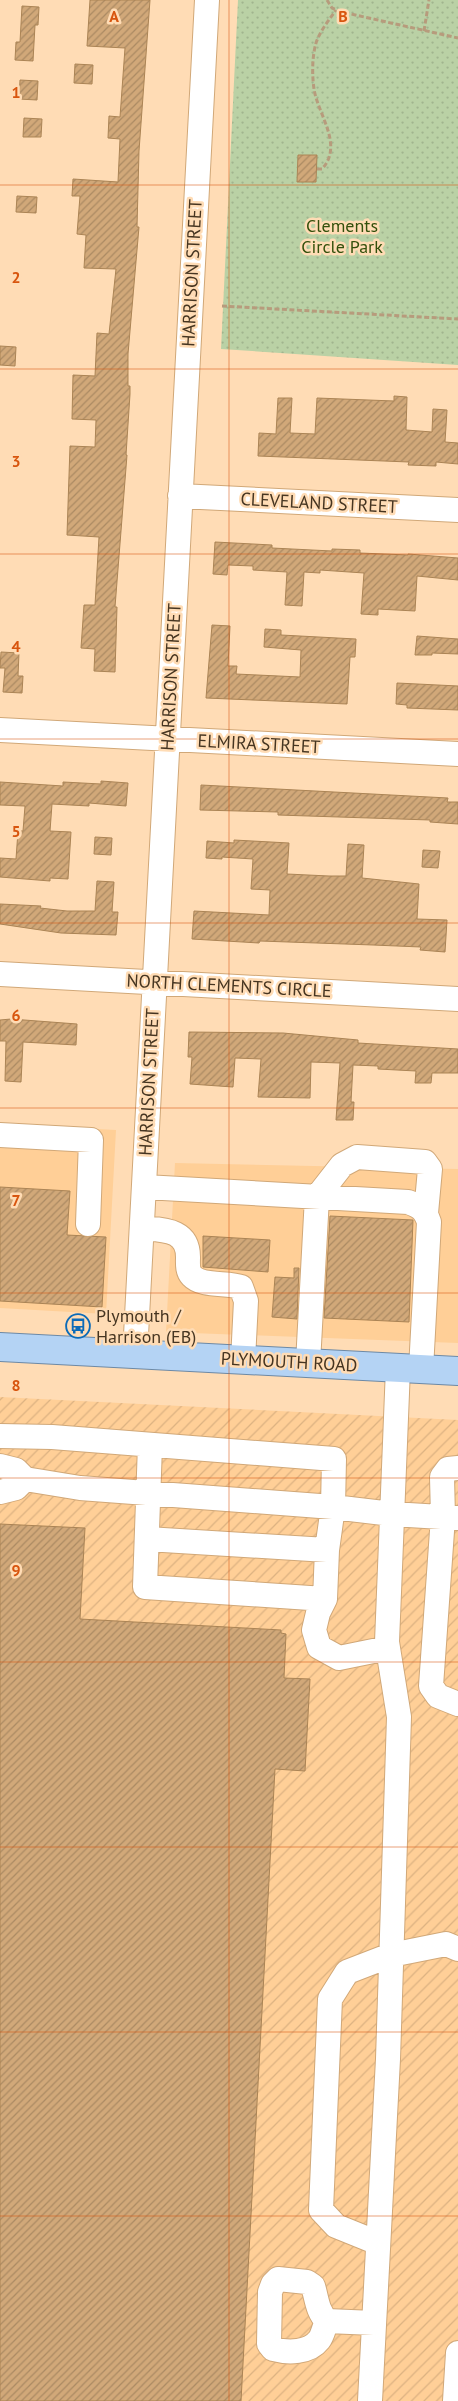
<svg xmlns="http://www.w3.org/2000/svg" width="458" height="2401" viewBox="0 0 458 2401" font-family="'PT Sans',sans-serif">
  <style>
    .built { fill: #ffcf97 }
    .industrial { fill: url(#industrial-furrows) }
    .park { fill: url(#park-dots) }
    .building { fill: url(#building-hatch); stroke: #ab8455 }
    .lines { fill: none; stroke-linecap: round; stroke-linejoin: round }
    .minor-casing { stroke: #d1a878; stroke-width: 26 }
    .major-casing { stroke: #6d89a5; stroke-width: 30 }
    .path { stroke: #b79b7c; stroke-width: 3; stroke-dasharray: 5 2.5; stroke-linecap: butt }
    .minor { stroke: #fff; stroke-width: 24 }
    .major { stroke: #b4d3f4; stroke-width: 28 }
    .grid { fill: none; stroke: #d8550e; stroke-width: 1; stroke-opacity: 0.55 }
    .labels { text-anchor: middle; stroke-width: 5; stroke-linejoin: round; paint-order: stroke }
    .park-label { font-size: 18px; fill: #33500c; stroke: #ffdcb5 }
    .street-label { font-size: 18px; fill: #463521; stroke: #ffdcb5 }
    .poi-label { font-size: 18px; fill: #463521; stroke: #ffdcb5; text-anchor: start }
    .grid-label { font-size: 16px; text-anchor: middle; font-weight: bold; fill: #d8550e; stroke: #ffdcb5; stroke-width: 5; stroke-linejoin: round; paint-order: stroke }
  </style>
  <defs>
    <pattern id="industrial-furrows" width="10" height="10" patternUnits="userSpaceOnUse" patternTransform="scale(1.25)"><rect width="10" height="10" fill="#ffcf97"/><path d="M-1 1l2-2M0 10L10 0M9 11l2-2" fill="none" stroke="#dcb282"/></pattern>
    <pattern id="park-dots" width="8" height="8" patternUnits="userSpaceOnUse" patternTransform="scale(1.25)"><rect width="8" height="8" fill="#bad1a5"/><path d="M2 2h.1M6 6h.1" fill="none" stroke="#a1b48e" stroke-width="1.8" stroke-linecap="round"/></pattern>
    <pattern id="building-hatch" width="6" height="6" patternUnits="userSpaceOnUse" patternTransform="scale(1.25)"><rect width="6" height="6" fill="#d1a879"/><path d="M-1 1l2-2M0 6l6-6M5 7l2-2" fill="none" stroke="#ab8a63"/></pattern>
  </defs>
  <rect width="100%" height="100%" fill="#ffdcb5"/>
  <path class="built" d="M0 1124 116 1130 106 1314 0 1308Z
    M175 1163 458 1169V1343L166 1332Z"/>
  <path class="industrial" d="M0 1397 458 1420V2401H0Z"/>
  <path class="park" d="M238 0H458V365L221 349Z"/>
  <path class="building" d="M90 0H150L139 151 137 227H139L128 354V386H130V394L126 455H127L115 607H117L115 672 94 671 95 649 81 648 84 605H95L99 537 67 535 70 446 95 447 96 420 72 419 73 375 95 376 97 333 109 334 116 269 84 268 86 235 77 234 80 196H72L73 179 118 182 120 139 108 138 109 116 120 117 125 48 87 46Z
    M22 6 39 7 38 25H35L33 61 15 60 16 42H20Z
    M75 64 93 65 92 84 74 83Z
    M20 80 38 81 37 100 19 99Z
    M24 118 42 119 41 137H23Z
    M298 155H317L316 182H297Z
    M17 196 37 197 36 213 16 212Z
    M0 346 16 347 15 366 0 365Z
    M394 396 407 397 406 430 432 432 433 409 447 410 445 442 458 443V464L436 462V466L408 465 409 462 258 456 259 433 276 434 278 398H292L290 433 315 434 317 398 394 401Z
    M215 542 272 545V548L332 551V549L360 550V553L408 555V554L458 558V580L417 576 415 611 378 609V615L361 614 364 573 320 570V573L304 572 302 606 285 605 287 572 253 570V566L228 565 227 575 213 574Z
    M212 625 230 626 228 666H237L236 674 300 677 301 650 264 647 265 629 281 630V635L356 639 355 657H350L347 704 206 698Z
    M417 636 458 639V654L432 653V655H415Z
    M1 652 19 653 18 676H23L22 693 3 692 5 668H0Z
    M397 683 458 686V710L407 708V705L396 704Z
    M101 781 128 783 126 806 89 803V806L52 804 50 831 71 832 68 879 50 878V881L0 877V858L16 859 18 831H23L25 806 0 805V782L63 786V782L101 784Z
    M201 785 448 798 447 802H458V824L430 822V820L278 815V812L200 810Z
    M95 837 112 838 111 855 94 854Z
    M234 840 289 843 287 874 329 876H346L348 844 364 845 362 878 419 884 417 919 447 920 445 952 420 950 421 947 373 945 260 941 259 943 192 939 194 911 269 915 270 890 251 889 253 859 222 857V859L206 858 207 841 234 843Z
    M423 850 440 851 438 868 422 867Z
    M97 881 114 882 112 912H118L116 935 61 933 0 924V904L41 906 40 908 67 911H95Z
    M11 1019 77 1024 76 1045 23 1042 21 1082 5 1081 6 1041H0V1020Z
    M189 1032 283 1033 358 1040V1043L458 1049V1073H432L431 1083H415L416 1071 378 1069V1066L353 1065 351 1102H354L353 1120H336L340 1063 311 1062 310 1098 258 1097 261 1059 235 1058 233 1087 190 1084 192 1057H188Z
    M0 1187 70 1191 67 1235 106 1237 102 1307 0 1301Z
    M330 1216 413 1220 409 1322 324 1318Z
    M203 1236 270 1240 268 1272 203 1267Z
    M294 1268H299L297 1319 272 1317 275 1277 294 1278Z
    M0 1524 85 1528 80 1619 281 1630V1633L286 1634 284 1678 310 1679 305 1771 275 1769 241 2401H0Z"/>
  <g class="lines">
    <g class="minor-casing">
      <path id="minor" d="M180 496 458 510
        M0 730 458 754
        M0 974 458 999
        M0 1135 91 1140 88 1224
        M145 1187 408 1202C420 1206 425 1210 429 1222L421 1369
        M142 1228C163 1230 188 1229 188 1257 188 1263 187 1271 192 1276 202 1287 228 1282 241 1287L246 1301 243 1360
        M135 1354 207 0
        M308 1363 317 1197 342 1165 357 1157 425 1162 430 1169 426 1213
        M0 1436 52 1437 334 1459 333 1507 392 1514 458 1518
        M150 1445 145 1587 325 1599
        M0 1466 16 1470 25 1479 16 1488 0 1492
        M458 1468 448 1469 442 1477 443 1517 431 1686 438 1696 458 1704
        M25 1479 80 1488 333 1507 327 1550 325 1599 318 1613 314 1630 319 1647 339 1658 388 1648
        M147 1539 327 1550
        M378 2243 336 2226 321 2210 330 1999 347 1972 391 1955 446 1944 458 1949
        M327 2321C324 2327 323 2335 319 2340 309 2353 288 2353 273 2349L269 2344 270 2292 273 2284 278 2279 307 2282 313 2286C317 2299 317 2311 327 2321L374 2323
        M370 2401 388 2059 399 1717 387 1642 398 1368
        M455 2401 458 2353"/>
    </g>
    <g class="major-casing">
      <path id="major" d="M0 1347 458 1371"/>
    </g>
    <path class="path" d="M327 0 332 8 342 12 458 38
      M424 31 429 0
      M317 169H322C344 145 318 115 314 89 312 75 312 57 316 43 320 31 329 20 336 10
      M222 306 458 319"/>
    <use href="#minor" class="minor"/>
    <use href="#major" class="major"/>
  </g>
  <path class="grid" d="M229 0V2401M0 185H458M0 369H458M0 554H458M0 739H458M0 923H458M0 1108H458M0 1293H458M0 1478H458M0 1662H458M0 1847H458M0 2032H458M0 2216H458"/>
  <defs>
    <g id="bus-ring" transform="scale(1.25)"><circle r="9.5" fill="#ffdcb5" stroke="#0c6bb8" stroke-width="1.5"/><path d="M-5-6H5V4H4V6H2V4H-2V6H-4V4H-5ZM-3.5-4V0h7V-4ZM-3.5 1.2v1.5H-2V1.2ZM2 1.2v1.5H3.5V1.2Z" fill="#0c6bb8"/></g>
  </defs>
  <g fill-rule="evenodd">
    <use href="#bus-ring" x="78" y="1326"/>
  </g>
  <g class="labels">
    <g class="park-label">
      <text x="342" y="232">Clements<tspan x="342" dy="21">Circle Park</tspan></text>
    </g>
    <g class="street-label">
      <text transform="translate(192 273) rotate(-87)" y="6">HARRISON STREET</text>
      <text transform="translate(319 503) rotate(3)" y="6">CLEVELAND STREET</text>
      <text transform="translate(171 677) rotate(-87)" y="6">HARRISON STREET</text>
      <text transform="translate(259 744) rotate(3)" y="6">ELMIRA STREET</text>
      <text transform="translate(229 986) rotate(3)" y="6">NORTH CLEMENTS CIRCLE</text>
      <text transform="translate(149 1082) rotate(-87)" y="6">HARRISON STREET</text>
      <text transform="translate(289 1362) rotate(3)" y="6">PLYMOUTH ROAD</text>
    </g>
    <g class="poi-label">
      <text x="96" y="1322">Plymouth /<tspan x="96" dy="21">Harrison (EB)</tspan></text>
    </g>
  </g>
  <g class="grid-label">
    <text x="114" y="22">A</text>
    <text x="343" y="22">B</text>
    <text x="16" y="98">1</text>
    <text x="16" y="283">2</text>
    <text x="16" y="467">3</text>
    <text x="16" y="652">4</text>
    <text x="16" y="837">5</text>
    <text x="16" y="1021">6</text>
    <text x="16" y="1206">7</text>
    <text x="16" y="1391">8</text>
    <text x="16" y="1576">9</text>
  </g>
</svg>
